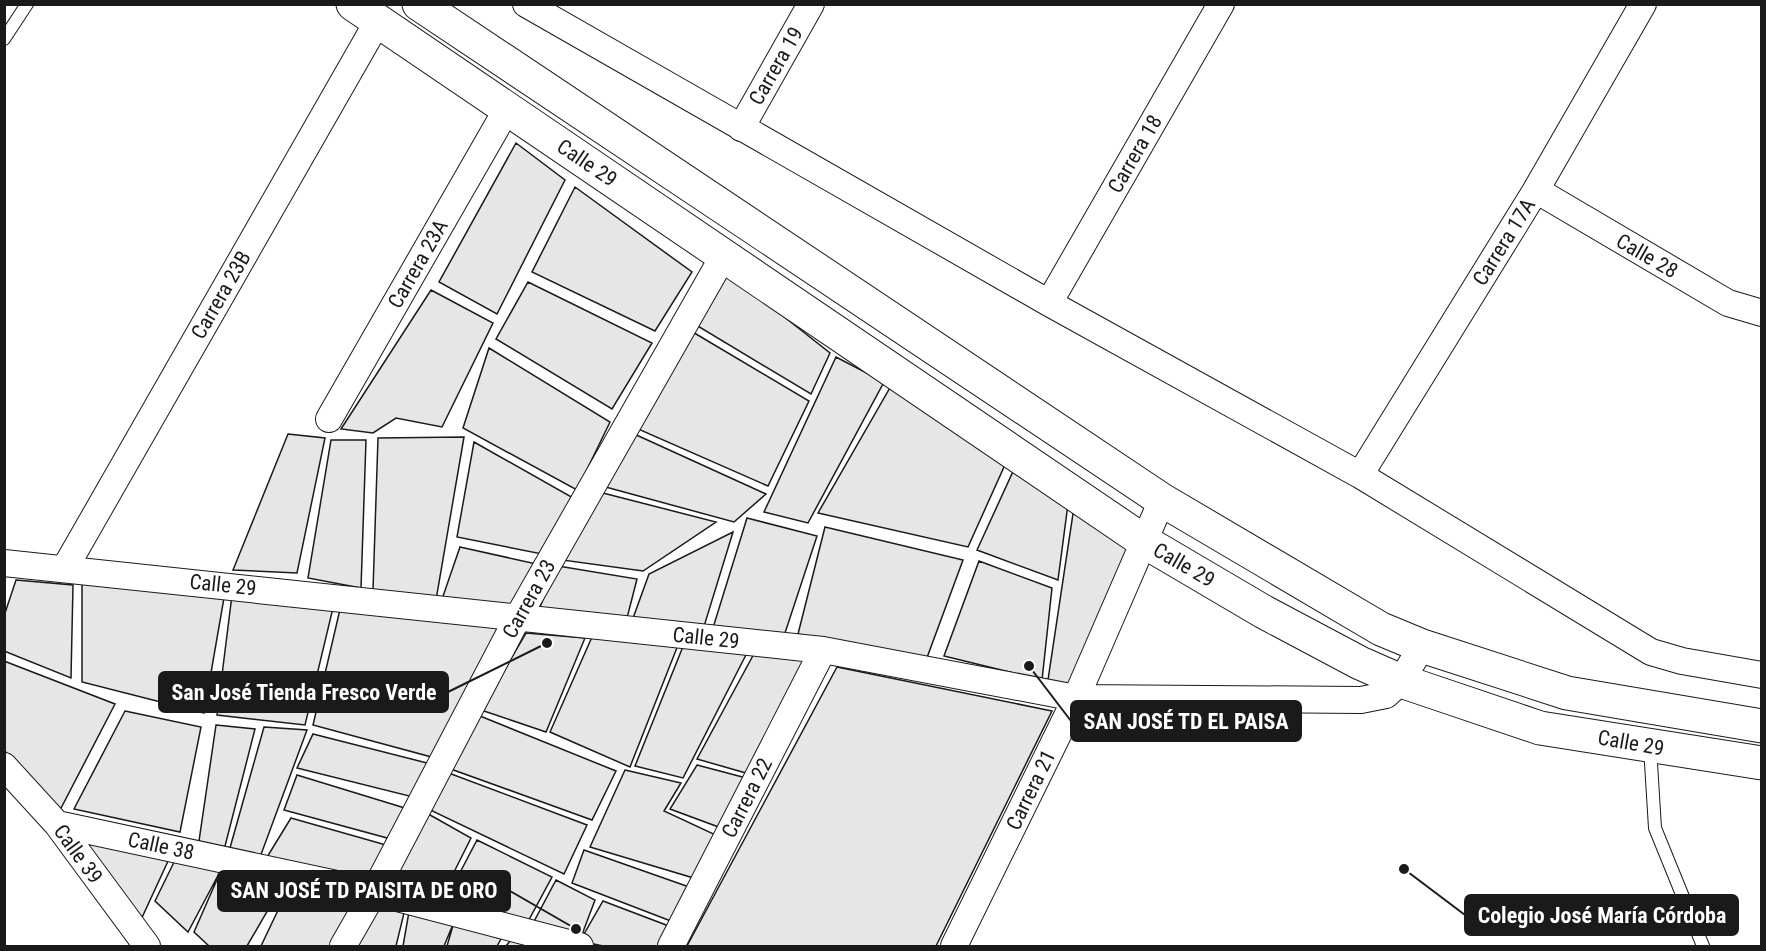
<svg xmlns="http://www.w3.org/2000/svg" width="1766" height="951" viewBox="0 0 1766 951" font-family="'Roboto Condensed',sans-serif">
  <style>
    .building { fill: #e6e6e6; stroke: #1a1a1a; stroke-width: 1.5 }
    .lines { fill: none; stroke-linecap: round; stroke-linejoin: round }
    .service-casing { stroke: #1a1a1a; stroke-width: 14 }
    .minor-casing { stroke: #1a1a1a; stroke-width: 28 }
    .secondary-casing { stroke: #1a1a1a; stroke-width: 35 }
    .service { stroke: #fff; stroke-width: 12 }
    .minor { stroke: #fff; stroke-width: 26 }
    .secondary { stroke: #fff; stroke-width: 33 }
    .labels { text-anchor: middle; stroke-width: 4.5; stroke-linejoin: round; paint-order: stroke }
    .street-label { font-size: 21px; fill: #1a1a1a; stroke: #fff }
    .leader { fill: none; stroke: #1a1a1a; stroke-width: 2 }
    .callout-dot { fill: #1a1a1a; stroke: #fff; stroke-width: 2 }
    .callout { fill: #1a1a1a; stroke: #1a1a1a; stroke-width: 2 }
    .callout-label { font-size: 22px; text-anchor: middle; font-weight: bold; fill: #fff }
  </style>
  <rect width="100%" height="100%" fill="#fff"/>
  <path class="building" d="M516 143 565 180 497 314 439 282Z
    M575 187 692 272 655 331 532 272Z
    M726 271 830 353 811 394 696 325Z
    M528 282 652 343 612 409 496 339Z
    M431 290 493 323 442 427 396 418 373 433 341 429Z
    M691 331 809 401 768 486 638 429Z
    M489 348 610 422 577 490 463 428Z
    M836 357 884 382 808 523 764 512Z
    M891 386 1008 458 968 547 818 513Z
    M632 433 766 494 734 522 602 486Z
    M288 434 325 438 297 573 233 570Z
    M464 437 436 600 373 590 378 438Z
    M331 440H366L361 588 308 578Z
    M474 442 575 499 542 554 457 537Z
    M1016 465 1068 504 1058 580 977 550Z
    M599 492 716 522 643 571 562 560Z
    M1074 507 1135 546 1074 685 1048 680Z
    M747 518 817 536 783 639 712 631Z
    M825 527 963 560 925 663 798 634Z
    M733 532 702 633 632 621 649 574Z
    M460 547 541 565 515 609 441 602Z
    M979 561 1052 588 1042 680 944 656Z
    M558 566 637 579 626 622 539 609Z
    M16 580 73 585 71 678 4 651V616Z
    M82 580 224 598 204 713 82 682Z
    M232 595 333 608 305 725 217 715Z
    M341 605 505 627 439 759 313 725Z
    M526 633 585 638 546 732 481 710Z
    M592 637 680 640 630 767 550 732Z
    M684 644 750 647 683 778 635 766Z
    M756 650 815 655 753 775 697 759Z
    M4 661 115 704 59 812 4 750Z
    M837 667 1052 711 936 946H687Z
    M125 711 201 727 180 832 74 809Z
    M480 716 616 771 592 820 448 768Z
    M216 725 255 729 224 850 199 841Z
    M264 727 307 730 259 860 228 855Z
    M313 734 431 764 413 797 297 768Z
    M697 765 750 779 724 829 670 809Z
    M625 770 681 783 664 811 718 836 697 879 590 847Z
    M446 772 587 825 564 874 426 808Z
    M297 775 408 809 391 839 284 810Z
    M423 811 471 838 439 902 382 889Z
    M291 818 386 845 369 886 264 862Z
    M72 833 169 859 139 924Z
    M477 840 552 877 525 927 443 905Z
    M584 850 692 888 676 923 572 883Z
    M177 856 223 866 188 932 155 901Z
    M223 866 283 884 247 946H209L194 932Z
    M556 880 595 900 580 940 530 929Z
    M292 881 359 901 334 946H261Z
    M376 899 405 909 396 946H350Z
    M603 901 674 928 663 946H603L580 941Z
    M410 906 454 922 444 946H403Z
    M454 922 501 939 497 946H447Z
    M514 936 554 946H506Z"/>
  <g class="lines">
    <g class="service-casing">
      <path id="service" d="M4 39 27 4
        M1650 747 1655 828 1703 946"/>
    </g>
    <g class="minor-casing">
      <path id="minor" d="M526 4 1049 303 1360 475 1651 652 1682 661 1762 675
        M741 128 811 4
        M1536 190 1728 303 1762 313
        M1049 303 1221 4
        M329 419 507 109
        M1360 475 1536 190 1643 4
        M4 563 823 650 1076 698 1361 700 1386 695 1401 681 1422 646
        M65 568 378 21
        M4 766 57 824 147 946
        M57 824 374 892 580 946
        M343 946 374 892 518 617 724 255
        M671 946 823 650
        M954 946 1076 698 1162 500"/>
    </g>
    <g class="secondary-casing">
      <path id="secondary" d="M353 4 1145 542 1264 612 1360 663 1401 681 1540 728 1762 763
        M419 4 1162 500 1381 629 1422 646 1567 693 1762 726"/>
    </g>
    <use href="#service" class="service"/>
    <use href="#minor" class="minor"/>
    <use href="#secondary" class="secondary"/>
  </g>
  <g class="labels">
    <g class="street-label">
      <text transform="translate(776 66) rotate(-60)" y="7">Carrera 19</text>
      <text transform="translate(1135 154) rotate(-60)" y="7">Carrera 18</text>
      <text transform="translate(587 163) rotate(34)" y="7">Calle 29</text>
      <text transform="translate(1504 242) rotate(-58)" y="7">Carrera 17A</text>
      <text transform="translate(1647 256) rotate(30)" y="7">Calle 28</text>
      <text transform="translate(418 264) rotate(-60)" y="7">Carrera 23A</text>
      <text transform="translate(221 295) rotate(-60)" y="7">Carrera 23B</text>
      <text transform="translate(1184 565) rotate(30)" y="7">Calle 29</text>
      <text transform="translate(223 585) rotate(6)" y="7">Calle 29</text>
      <text transform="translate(529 599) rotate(-61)" y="7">Carrera 23</text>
      <text transform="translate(706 638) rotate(6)" y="7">Calle 29</text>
      <text transform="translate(1631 743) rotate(10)" y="7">Calle 29</text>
      <text transform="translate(1031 790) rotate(-64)" y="7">Carrera 21</text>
      <text transform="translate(747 798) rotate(-63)" y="7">Carrera 22</text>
      <text transform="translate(161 846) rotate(12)" y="7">Calle 38</text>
      <text transform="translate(78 854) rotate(54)" y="7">Calle 39</text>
    </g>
  </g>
  <path class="leader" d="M547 643L448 692M1029 666L1071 721M576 929L510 891M1404 869L1465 915"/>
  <g class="callout-dot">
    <circle cx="547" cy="643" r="6"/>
    <circle cx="1029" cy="666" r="6"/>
    <circle cx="576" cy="929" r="6"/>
    <circle cx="1404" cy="869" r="6"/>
  </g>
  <g class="callout">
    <rect x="159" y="672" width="289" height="40" rx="6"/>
    <rect x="1071" y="701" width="230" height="40" rx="6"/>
    <rect x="218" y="871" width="292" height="40" rx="6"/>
    <rect x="1465" y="895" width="273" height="40" rx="6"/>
  </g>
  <g class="callout-label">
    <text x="304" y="700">San José Tienda Fresco Verde</text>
    <text x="1186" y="729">SAN JOSÉ TD EL PAISA</text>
    <text x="364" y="898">SAN JOSÉ TD PAISITA DE ORO</text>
    <text x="1602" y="923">Colegio José María Córdoba</text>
  </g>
  <rect width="1766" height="951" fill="none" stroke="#1a1a1a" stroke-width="12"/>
</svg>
